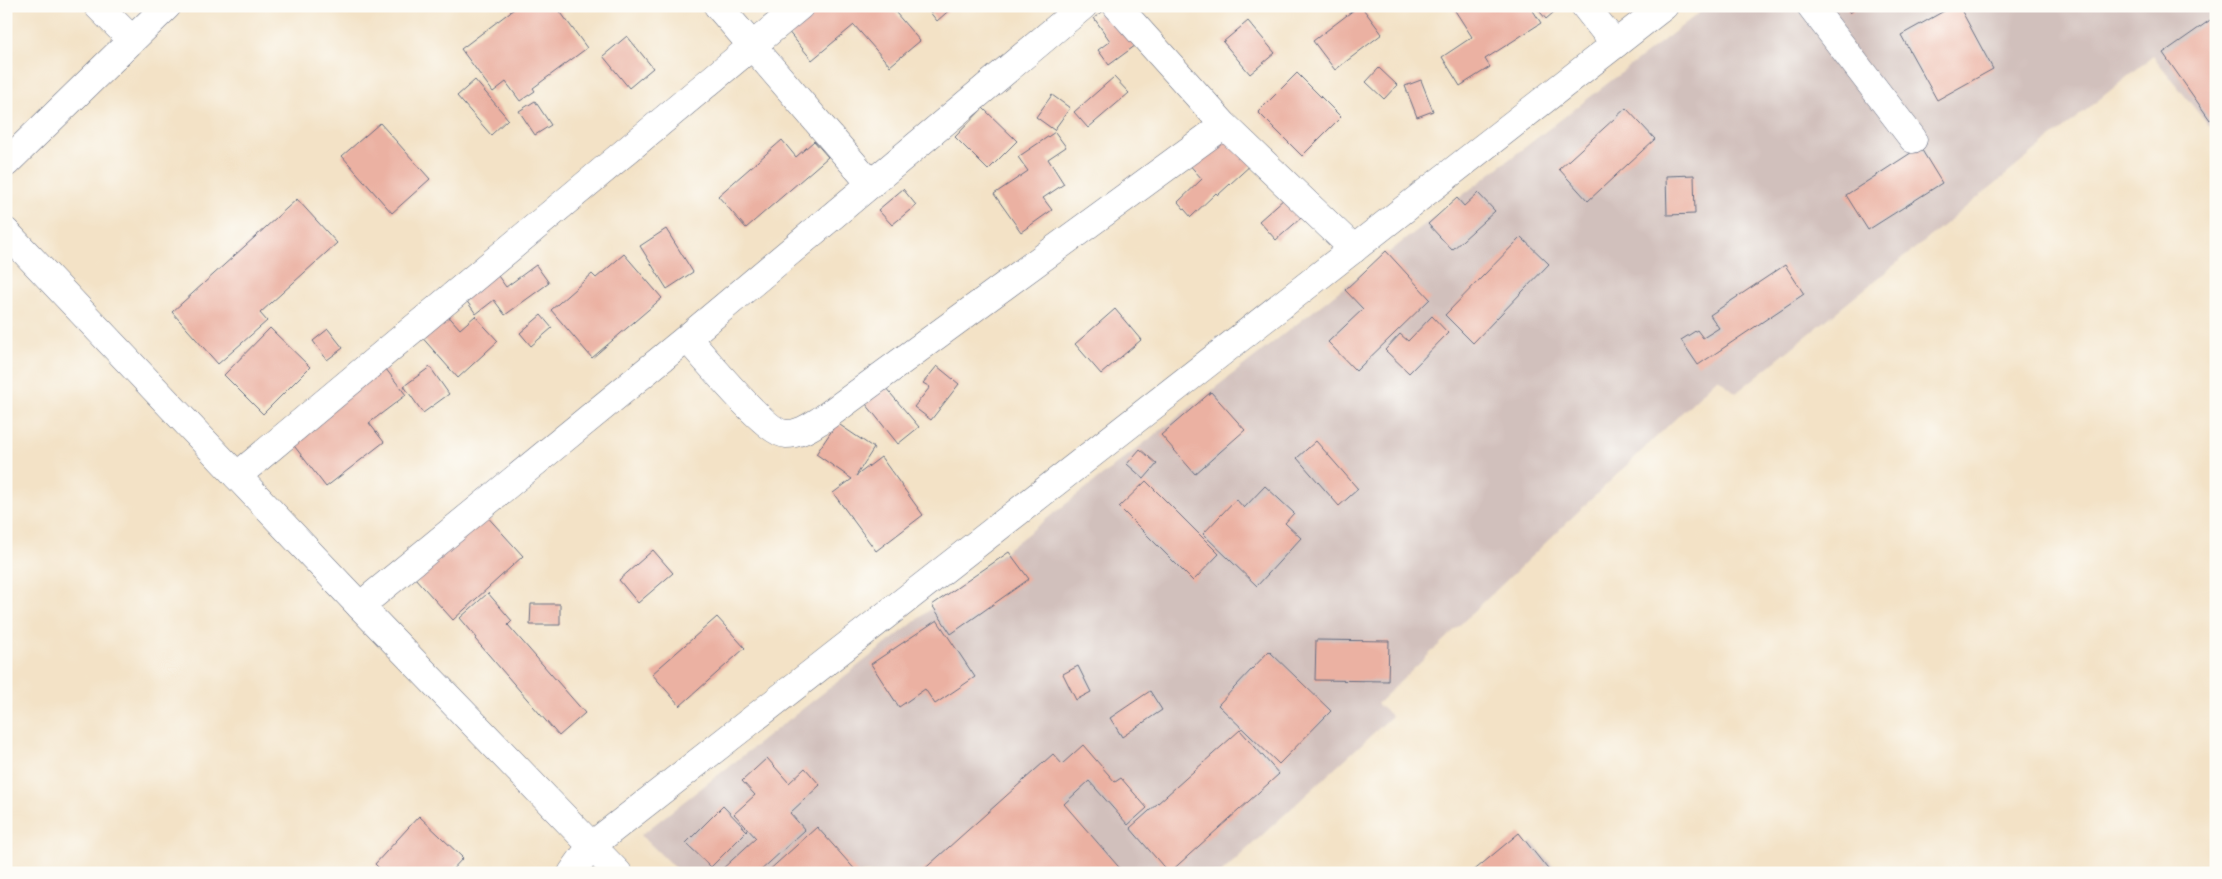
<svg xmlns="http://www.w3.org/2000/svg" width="2222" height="879" viewBox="0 0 2222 879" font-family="Mynerve,sans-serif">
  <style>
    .industrial { fill: #d1c0bc }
    .building { fill: #ebb1a2 }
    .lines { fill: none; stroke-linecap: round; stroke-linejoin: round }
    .minor-casing { stroke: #676e82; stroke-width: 29 }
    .major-casing { stroke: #676e82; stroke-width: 29 }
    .minor { stroke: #fff; stroke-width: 28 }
    .major { stroke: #fff; stroke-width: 28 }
  </style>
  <rect width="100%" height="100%" fill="#fdfcf7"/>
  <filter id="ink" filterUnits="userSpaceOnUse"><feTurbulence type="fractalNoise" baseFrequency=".02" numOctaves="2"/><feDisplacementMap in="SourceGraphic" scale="10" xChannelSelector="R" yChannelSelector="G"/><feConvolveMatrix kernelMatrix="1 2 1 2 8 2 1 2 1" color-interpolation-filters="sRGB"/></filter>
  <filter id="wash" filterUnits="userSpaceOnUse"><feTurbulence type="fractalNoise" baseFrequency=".0096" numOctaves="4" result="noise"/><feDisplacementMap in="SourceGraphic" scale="20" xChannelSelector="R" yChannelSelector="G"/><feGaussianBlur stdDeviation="1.12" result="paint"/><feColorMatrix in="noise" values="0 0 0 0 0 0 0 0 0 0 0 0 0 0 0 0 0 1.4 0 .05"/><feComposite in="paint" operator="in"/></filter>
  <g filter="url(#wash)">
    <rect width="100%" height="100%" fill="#f3e2c6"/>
    <path class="industrial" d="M1708 6H2216V135L2153 56 1736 393 1718 378 1377 704 1392 716 1221 873H680L641 835 1411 235Z
      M1532 842 1559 873H1499Z"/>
    <g id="blocks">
      <path class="building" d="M518 6H556L587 48 533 88 535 91 520 101 506 82 493 92 461 49Z
        M803 6H890L920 41 890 66 854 25 812 60 782 24Z
        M925 6H954L937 21Z
        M1110 6 1147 37 1109 65 1098 50 1110 41 1094 18Z
        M1359 6H1361L1382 34 1335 70 1313 41Z
        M1452 6H1530L1541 23 1485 59 1490 67 1460 86 1442 57 1472 37Z
        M1535 6H1561L1546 19Z
        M1845 6H1859L1850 13Z
        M1953 6H1959L1993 69 1937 100 1901 35Z
        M2216 16V115L2210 120 2163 53Z
        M1248 21 1275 53 1250 74 1223 42Z
        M627 36 653 68 629 88 603 56Z
        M1379 68 1397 85 1384 99 1366 82Z
        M1297 73 1341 117 1302 156 1258 112Z
        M1114 77 1129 93 1088 128 1074 112Z
        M475 80 508 119 491 135 457 96Z
        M1421 80 1433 111 1417 117 1405 86Z
        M1052 95 1070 108 1054 130 1036 117Z
        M535 101 551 125 535 135 519 111Z
        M983 108 1017 141 988 170 955 137Z
        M1626 108 1655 139 1588 201 1559 169Z
        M1234 119 1264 153 1218 195 1216 193 1191 217 1178 202 1202 179 1187 162Z
        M380 123 430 179 392 213 342 156Z
        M1055 132 1066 147 1048 159 1064 184 1043 198 1052 210 1021 232 994 194 1028 171 1018 157Z
        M782 140 796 157 814 141 828 157 746 228 718 196Z
        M1920 147 1942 183 1868 230 1846 195Z
        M1694 175 1695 214 1667 215 1666 176Z
        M903 189 916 205 892 225 878 210Z
        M1293 191 1310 210 1276 240 1259 221Z
        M1478 193 1495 211 1452 250 1428 224 1457 198 1464 206Z
        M297 199 337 243 260 313 267 321 218 364 172 312Z
        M666 229 693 272 667 289 640 246Z
        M1521 237 1549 264 1473 343 1445 315Z
        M1386 251 1430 299 1356 371 1328 342 1363 309 1345 290Z
        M624 254 662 298 592 358 551 310 592 274 596 278Z
        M536 265 549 283 505 315 494 300 476 314 461 293 493 269 506 287Z
        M1785 265 1804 294 1698 365 1681 340 1697 330 1703 338 1719 328 1710 315Z
        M1115 309 1141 340 1101 374 1075 344Z
        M444 311 460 329 475 316 498 341 458 378 419 334Z
        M541 315 552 328 531 346 520 333Z
        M1432 316 1448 333 1409 373 1385 350 1400 334 1408 341Z
        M270 328 310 367 263 414 224 375Z
        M328 329 343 348 327 360 313 341Z
        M382 364 406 395 369 423 384 442 326 487 288 438Z
        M937 366 959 384 931 420 914 407 930 387 923 383Z
        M430 367 449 394 423 413 404 386Z
        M885 387 919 427 898 444 866 404Z
        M1211 392 1245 430 1195 474 1161 435Z
        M837 423 874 448 856 476 881 457 923 515 876 551 833 493 852 479 816 454Z
        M1316 441 1358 489 1339 506 1297 458Z
        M1140 449 1157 464 1144 479 1127 464Z
        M1146 481 1219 554 1193 581 1119 507Z
        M1265 486 1294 513 1285 523 1301 538 1257 586 1203 534 1236 499 1244 508Z
        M484 513 523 556 453 620 414 577Z
        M653 550 673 573 638 603 619 580Z
        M1009 552 1029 579 951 634 932 605Z
        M488 593 512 621 508 625 585 713 559 736 475 639 477 638 460 618Z
        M531 604H560V625H530Z
        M717 617 745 648 680 706 652 674Z
        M937 620 975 677 935 704 925 689 899 707 871 664Z
        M1316 640 1389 641 1388 681 1315 680Z
        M1269 651 1331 711 1279 764 1218 705Z
        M1078 666 1091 692 1076 700 1063 674Z
        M1150 691 1162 710 1122 737 1110 718Z
        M1240 730 1279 774 1169 873 1130 828Z
        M1083 745 1115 782 1121 778 1147 808 1128 825 1089 781 1064 804 1124 873H920L1053 754 1062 764Z
        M767 758 789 783 805 768 820 785 790 813 805 830 758 873H722L720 871 756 838 734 814 755 795 742 781Z
        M723 806 747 831 711 867 686 843Z
        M419 816 463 858 449 873H384L375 864Z
        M817 827 858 873H766Z
        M1519 833 1551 873H1471Z"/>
    </g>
  </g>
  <g filter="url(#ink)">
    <use href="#blocks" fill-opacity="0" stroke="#676e82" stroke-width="1"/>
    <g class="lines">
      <g class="minor-casing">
        <path id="minor" d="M98 6 132 40
          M718 6 870 183
          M1117 6 1224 125 1354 249
          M1585 6 1615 44
          M1811 6 1913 139
          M6 163 167 6
          M687 338C703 356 766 433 786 434 801 434 811 426 824 418L1224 125
          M237 476 800 6
          M360 606 687 338 1083 6"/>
      </g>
      <g class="major-casing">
        <path id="major" d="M6 232 360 606 618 873
          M572 873 591 846 1664 6"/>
      </g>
      <use href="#minor" class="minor"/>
      <use href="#major" class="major"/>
    </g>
  </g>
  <rect width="2222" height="879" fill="none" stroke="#fdfcf7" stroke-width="25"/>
</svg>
